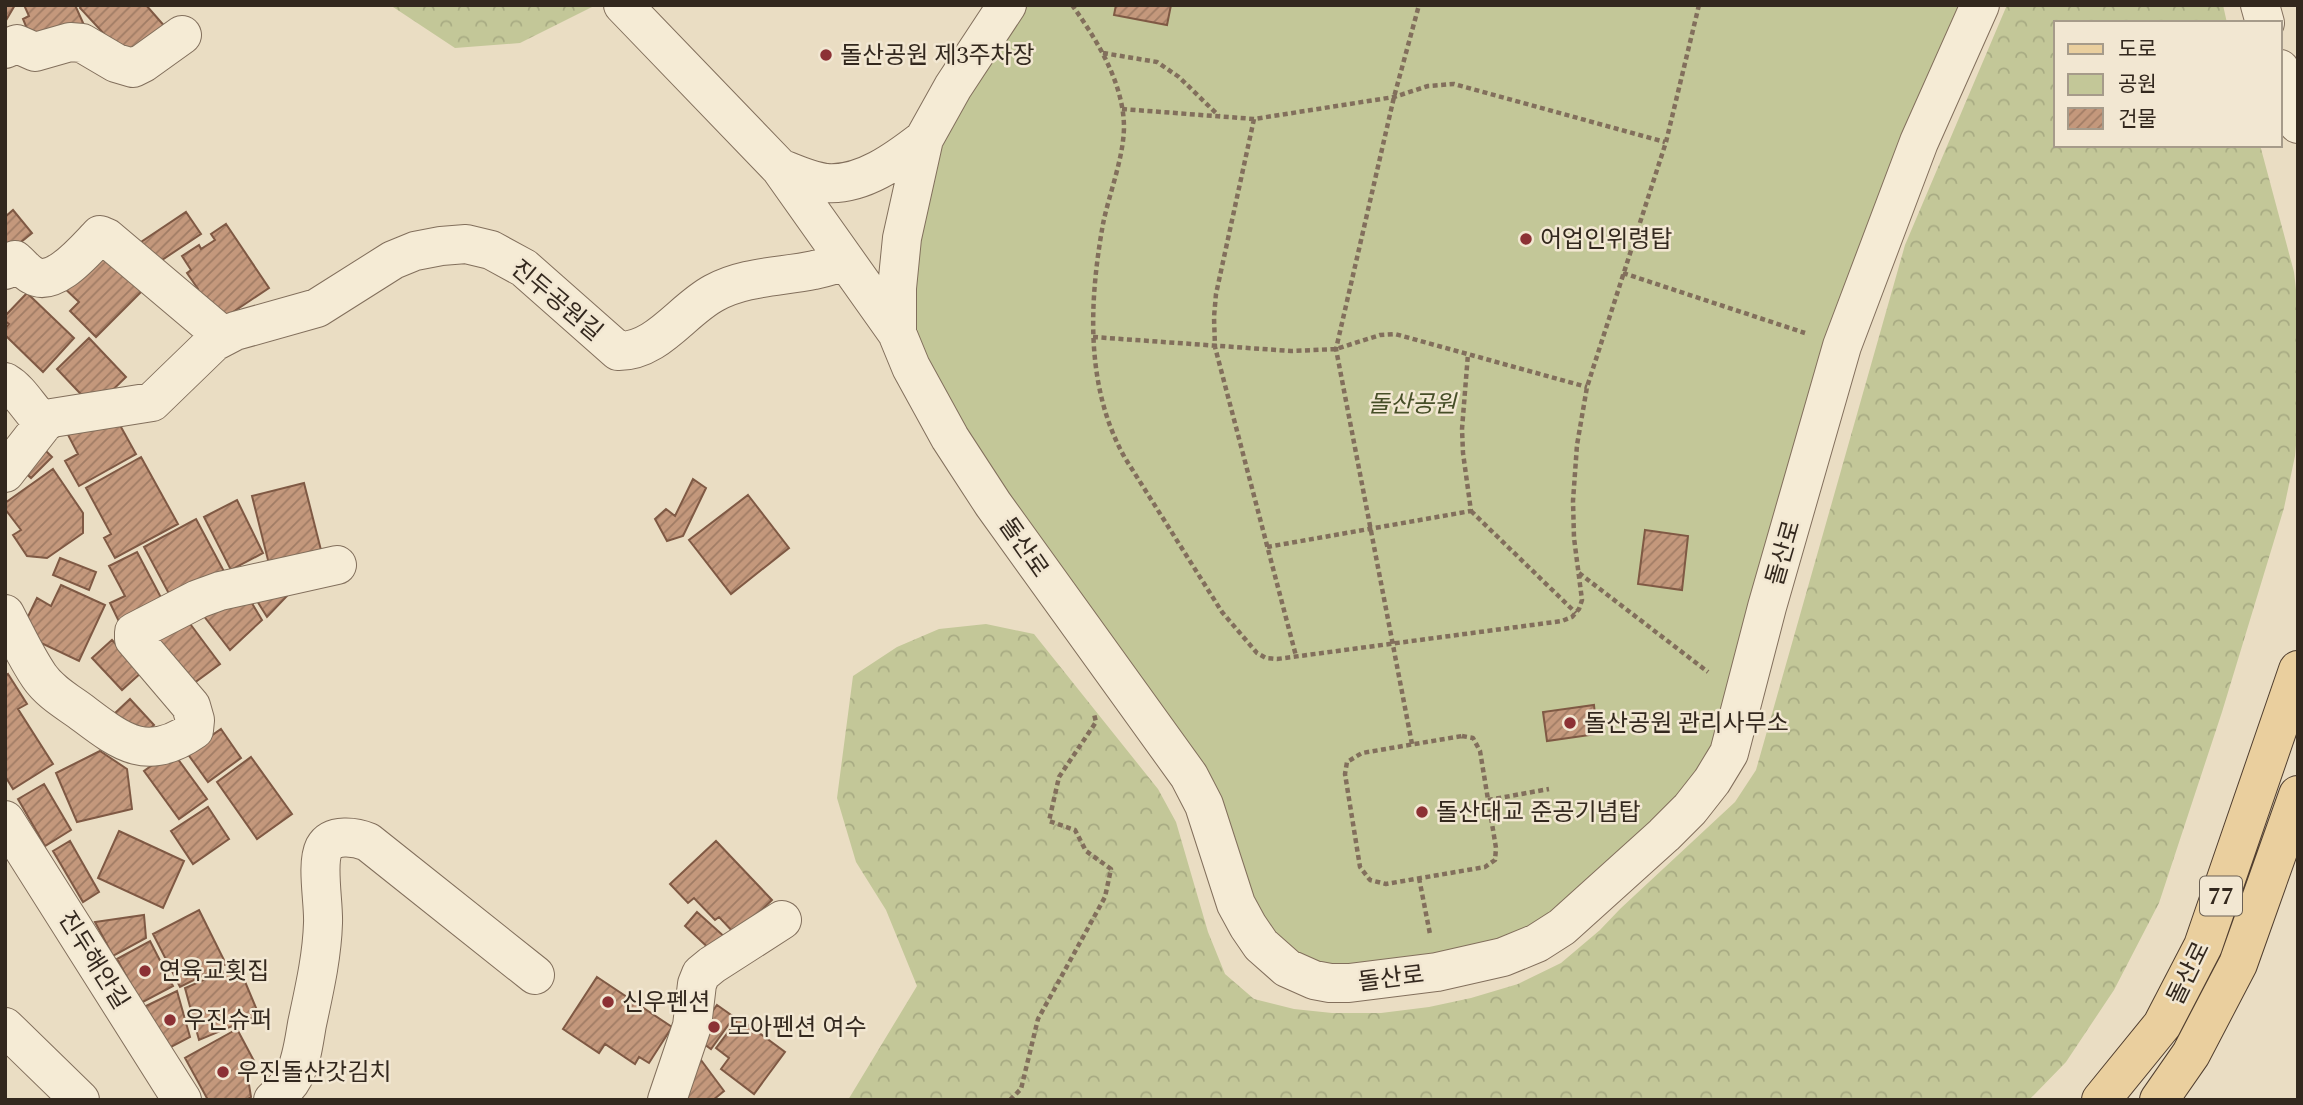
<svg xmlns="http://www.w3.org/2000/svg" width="2303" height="1105" viewBox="0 0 2303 1105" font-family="Spectral,'Noto Sans KR',serif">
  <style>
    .forest { fill: url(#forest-crowns) }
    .park { fill: #c3c798 }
    .building { fill: url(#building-hatch); stroke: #7f5944; stroke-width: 2 }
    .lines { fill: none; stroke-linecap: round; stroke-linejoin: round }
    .minor-casing { stroke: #826f5c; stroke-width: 40 }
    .major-casing { stroke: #503e2f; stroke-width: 40 }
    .path { stroke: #826f5c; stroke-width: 4.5; stroke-dasharray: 5 3.5; stroke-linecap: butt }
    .minor { stroke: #f5ebd5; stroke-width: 38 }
    .major { stroke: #eacf9e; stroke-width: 38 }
    .poi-dot { fill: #8c3135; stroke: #f2e7d2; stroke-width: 2.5 }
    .labels { text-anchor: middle; stroke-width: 5; stroke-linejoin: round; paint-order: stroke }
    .shield { fill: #f2e7d2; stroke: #6c6154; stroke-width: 2 }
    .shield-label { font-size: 23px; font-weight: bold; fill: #33281e }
    .poi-label { font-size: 24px; fill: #33281e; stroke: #f2e7d2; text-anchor: start }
    .street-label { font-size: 24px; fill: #33281e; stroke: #f2e7d2 }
    .park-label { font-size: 24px; font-style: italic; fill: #464e27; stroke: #f2e7d2 }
  </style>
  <defs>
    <pattern id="forest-crowns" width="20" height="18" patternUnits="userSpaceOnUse" patternTransform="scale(1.75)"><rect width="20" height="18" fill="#c3c798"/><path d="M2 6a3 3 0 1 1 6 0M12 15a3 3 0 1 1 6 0" fill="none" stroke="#a8ab83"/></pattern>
    <pattern id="building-hatch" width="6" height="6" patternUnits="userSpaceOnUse" patternTransform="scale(1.75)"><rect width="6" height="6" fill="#c4987c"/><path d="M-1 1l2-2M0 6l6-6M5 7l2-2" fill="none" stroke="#a07c65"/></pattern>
  </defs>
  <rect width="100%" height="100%" fill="#eaddc3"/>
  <path class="forest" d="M390 5H596L520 43 455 48Z
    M2007 5H2223L2227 23H2056V145H2260L2294 272 2298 308V424L2295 456 2284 508 2222 712 2159 903 2114 990 2066 1062 2029 1100H848L917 986 886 910 856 862 837 798 853 676 897 647 939 629 986 624 1034 634 1158 789 1176 822 1208 932 1225 974 1254 999 1294 1009 1332 1013H1381L1429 1007 1471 998 1518 984 1561 963 1600 930 1620 909 1735 802 1756 770 1905 245Z"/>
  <path class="park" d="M1007 5H1980L1919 142 1729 753 1503 957 1287 968 1204 805 1037 566 896 311 907 210Z"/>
  <path class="building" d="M5 5H15L5 22Z
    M24 5H75L84 25 34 46 23 19 29 16Z
    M82 5H146L167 29 131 63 80 8Z
    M1116 5H1171L1167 25 1114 15Z
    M13 210 32 233 5 255V217Z
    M186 212 201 234 150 268 135 246Z
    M226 224 269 288 215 324 194 292 198 289 187 273 191 270 182 256 199 245 201 249 215 240 211 234Z
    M99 244 144 289 96 337 70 311 79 302 60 284Z
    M27 293 74 338 43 372 5 335V329L9 324 5 321V316Z
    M89 338 126 377 94 408 57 369Z
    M116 418 136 454 79 486 65 461 78 454 66 431Z
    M39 444 52 457 31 478 18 466Z
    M141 457 178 524 115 558 104 538 111 534 86 488Z
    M53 469 83 513V533L47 558 27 556 13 535 21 530 5 509V503Z
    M693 479 706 488 683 536 667 541 655 519 666 509 675 516Z
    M304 483 323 558 271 572 252 496Z
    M748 495 789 548 731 594 689 540Z
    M237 500 263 553 231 570 204 517Z
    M196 519 227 577 175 605 144 547Z
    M1645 530 1688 536 1682 590 1638 584Z
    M137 552 166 607 123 630 110 603 125 596 109 566Z
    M60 558 96 572 89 590 53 575Z
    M61 585 105 605 79 661 20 633 37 598 51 606Z
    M252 593 288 595 267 617Z
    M247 595 262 620 230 650 203 615Z
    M185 617 220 664 190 686 155 639Z
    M112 640 142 672 122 690 92 658Z
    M8 674 27 704 18 709 53 764 13 789 5 776V676Z
    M130 699 154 725 139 739 115 713Z
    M1594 705 1597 734 1547 741 1543 712Z
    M221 729 241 758 208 782 187 753Z
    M100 751 127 769 132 809 77 822 56 773Z
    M172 751 207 799 179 819 144 771Z
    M251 757 292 814 257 839 217 782Z
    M44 784 71 830 45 846 18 799Z
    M208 807 229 839 193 864 171 831Z
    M119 831 184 861 163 908 98 878Z
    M70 841 99 892 83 902 53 851Z
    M716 841 772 900 736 935 719 917 715 920 694 898 688 903 670 884Z
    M199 910 226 964 180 987 153 934Z
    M697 912 727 939 715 954 685 926Z
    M144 915 146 938 113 956 95 922Z
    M150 941 173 986 141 1003 117 959Z
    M238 965 259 1015 199 1040 185 988Z
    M597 977 672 1027 649 1063 639 1057 635 1064 605 1044 599 1053 563 1029Z
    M177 991 190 1037 169 1048 142 1008Z
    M717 1005 734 1017 711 1049 694 1037Z
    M739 1018 785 1052 754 1094 721 1069 729 1058 716 1048Z
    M237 1029 254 1061 246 1066 251 1097 246 1100H208L185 1058Z
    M698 1056 724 1091 713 1100H673Z"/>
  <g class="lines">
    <g class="minor-casing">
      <path id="minor" d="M623 5 780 168 897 333
        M1007 5 953 87 924 139 902 238 897 288V333L911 367 950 438 993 504 1189 776 1204 805 1236 904 1248 926 1261 945 1287 968 1314 980 1330 983H1349L1437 972 1503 957 1537 943 1562 927 1664 835 1690 809 1712 781 1729 753 1767 607 1842 346 1919 142 1980 5
        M2260 5 2265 23
        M5 49 17 44 35 52 70 42 82 43 116 63 133 68 143 63 182 35
        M2280 69 2298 124
        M780 168C795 174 810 181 826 183 862 186 897 160 924 139
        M5 270 15 260C21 265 26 272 32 275 54 289 86 249 100 235L107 238 223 336
        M5 382C22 392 29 410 44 423
        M5 473 44 423 52 418 152 402 214 342 235 331 317 308 393 260 415 251 441 246 466 244 491 250 524 268 618 351C657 352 682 310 714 293 745 276 781 277 814 270 825 268 836 264 846 261
        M5 614C16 635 26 657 39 676 49 691 66 701 80 711 120 741 146 764 194 730L195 720 191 706 134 639V632L198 599 220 591 337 565
        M5 820 182 1100
        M5 1027 80 1100
        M273 1100C281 1093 289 1086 294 1076 302 1060 304 1041 307 1024 314 991 322 957 323 923 324 904 316 864 324 848 332 833 356 837 368 842L535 975
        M667 1100 692 1026 697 984 701 974 712 965 782 920"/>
    </g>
    <g class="major-casing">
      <path id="major" d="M2101 1100 2162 1025 2203 946 2298 670
        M2159 1100 2191 1054 2238 964 2298 795"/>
    </g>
    <path class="path" d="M1072 5C1097 40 1123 82 1124 126 1124 157 1109 194 1103 224 1089 302 1085 387 1125 458L1222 612 1257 653 1266 658 1277 659 1562 621 1572 617 1579 609 1582 600 1574 538 1573 501 1577 445 1587 387 1666 142 1699 5
      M1103 53 1157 62 1179 77 1219 116
      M1122 109 1254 119 1394 97 1428 86 1454 84 1665 142
      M1254 119 1216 294 1214 317 1215 347 1296 656
      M1623 273 1805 333
      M1093 337 1291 351 1336 349 1380 335 1395 334 1587 387
      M1471 511 1576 613
      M1267 547 1471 511 1463 453 1462 429 1468 354
      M1579 573 1708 672
      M1462 736 1473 738 1480 751 1496 848 1495 860 1485 867 1386 884 1370 880 1360 867 1345 774 1347 762 1362 753Z
      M1412 744 1336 349 1394 97 1419 5
      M1488 800 1549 789
      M1419 878 1430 934
      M1010 1100 1021 1089 1038 1019 1105 897 1111 869 1086 851 1075 830 1049 821 1059 777 1096 722 1094 714"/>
    <use href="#minor" class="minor"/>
    <use href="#major" class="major"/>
  </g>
  <g class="poi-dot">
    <circle cx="826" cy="55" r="7"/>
    <circle cx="1526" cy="239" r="7"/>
    <circle cx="1570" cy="723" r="7"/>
    <circle cx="1422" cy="812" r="7"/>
    <circle cx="145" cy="971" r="7"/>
    <circle cx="608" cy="1002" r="7"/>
    <circle cx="170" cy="1020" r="7"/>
    <circle cx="714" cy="1027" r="7"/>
    <circle cx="223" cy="1072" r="7"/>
  </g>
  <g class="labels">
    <rect class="shield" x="2200" y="876.5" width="42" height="39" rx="5"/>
    <g class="shield-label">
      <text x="2221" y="904">77</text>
    </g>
    <g class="poi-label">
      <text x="840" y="63">돌산공원 제3주차장</text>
      <text x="1540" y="247">어업인위령탑</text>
      <text x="1584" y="731">돌산공원 관리사무소</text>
      <text x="1436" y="820">돌산대교 준공기념탑</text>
      <text x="159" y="979">연육교횟집</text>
      <text x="622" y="1010">신우펜션</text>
      <text x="184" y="1028">우진슈퍼</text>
      <text x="728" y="1035">모아펜션 여수</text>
      <text x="237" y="1080">우진돌산갓김치</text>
    </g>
    <g class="street-label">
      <text transform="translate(557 300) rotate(40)" y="8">진두공원길</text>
      <text transform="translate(1024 547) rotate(55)" y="8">돌산로</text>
      <text transform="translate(1783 553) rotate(-74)" y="8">돌산로</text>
      <text transform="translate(94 960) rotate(58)" y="8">진두해안길</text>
      <text transform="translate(2188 973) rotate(-64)" y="8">돌산로</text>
      <text transform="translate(1391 978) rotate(-7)" y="8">돌산로</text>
    </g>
    <g class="park-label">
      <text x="1412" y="412">돌산공원</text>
    </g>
  </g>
  <rect width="2303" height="1105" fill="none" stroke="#33281e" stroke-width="14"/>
  <rect x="2054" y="21" width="228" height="126" fill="#f2e7d2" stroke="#a69b8a" stroke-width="2"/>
  <rect x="2068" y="44" width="35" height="10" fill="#eacf9e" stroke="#a69b8a" stroke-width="2"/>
  <text x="2118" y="56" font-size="21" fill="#33281e">도로</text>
  <rect x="2068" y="74" width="35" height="21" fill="#c3c798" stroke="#a69b8a" stroke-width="2"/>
  <text x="2118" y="91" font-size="21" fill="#33281e">공원</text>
  <rect x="2068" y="108" width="35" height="21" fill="url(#building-hatch)" stroke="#a69b8a" stroke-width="2"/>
  <text x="2118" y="126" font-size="21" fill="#33281e">건물</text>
</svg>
